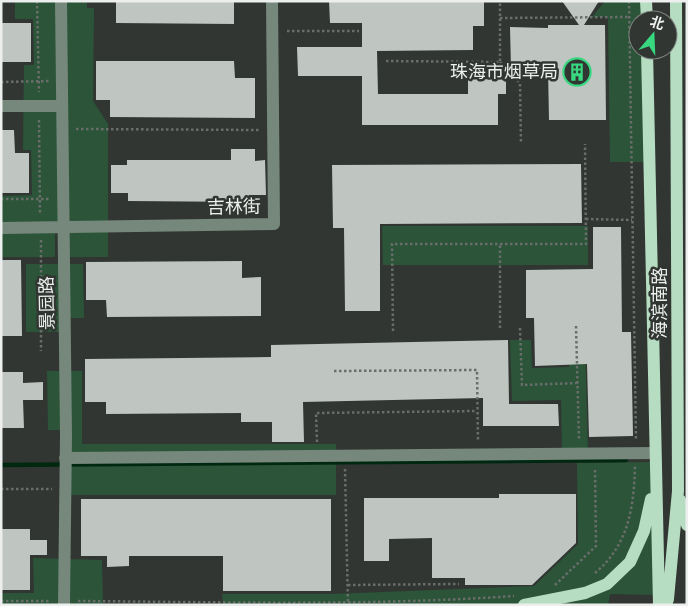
<svg xmlns="http://www.w3.org/2000/svg" width="688" height="606" viewBox="0 0 688 606" font-family="Roboto,'Noto Sans SC',sans-serif">
  <style>
    .green { fill: #2b5439 }
    .lines { fill: none; stroke-linecap: round; stroke-linejoin: round }
    .stream { stroke: #002810; stroke-width: 4.5 }
    .building { fill: #bfc5c1 }
    .path { stroke: #696e6a; stroke-width: 2.5; stroke-dasharray: 2.5 2.5; stroke-linecap: butt }
    .minor { stroke: #76887b; stroke-width: 12 }
    .major { stroke: #b6ddc1; stroke-width: 12 }
    .labels { text-anchor: middle; stroke-width: 5; stroke-linejoin: round; paint-order: stroke }
    .poi-label { font-size: 18px; fill: #ecefed; stroke: #313632; text-anchor: end }
    .street-label { font-size: 18px; fill: #ecefed; stroke: #313632 }
  </style>
  <rect width="100%" height="100%" fill="#313632"/>
  <path class="green" d="M15 1H58L61 223 1 224V196L32 195 31 150H23L24 65H34L33 19H15Z
    M63 1H87V8H94L93 101 108 124V257H67Z
    M605 1H643V20H638V50H644L645 162H610L608 17H592Z
    M382 226H588V265H383Z
    M1 232H55V257H1Z
    M26 264H83L84 318H69V332H26Z
    M568 334H585L588 454H562L561 400 512 401 510 340H531L532 368 569 367Z
    M47 371H82V444H336V495H61L60 430H48Z
    M653 462 655 595 610 594 608 605H223L222 594H331L534 586 578 544 577 463Z
    M33 558 102 560 103 605H1V593H34Z"/>
  <g class="lines">
    <path class="stream" d="M1 465 626 460"/>
  </g>
  <path class="building" d="M116 1H234V24L116 23Z
    M329 1H484V26H473V50L377 51 378 94H468V72H506V94H498V125H362V76H298L297 47H362V23H330Z
    M562 1H599L584 25H605L606 120H549L548 69H511L510 27 548 28V25H579Z
    M1 23H31V62H1Z
    M96 61H234L235 78H255V118L110 117V100H96Z
    M1 130H14L15 153H29V193H1Z
    M231 149H255V161L265 160 266 195H249L248 202 128 201V193H111V165H127V160H231Z
    M581 164 582 223 380 224V311H345L344 228H333L332 165Z
    M593 227H621L622 332H631L633 436 589 437 587 364 535 366 534 318H526V270L593 269Z
    M1 260H21L22 336H1Z
    M242 261V278L261 277V316L107 317 106 300H86V262Z
    M508 340 509 404H558L559 426H483V398L303 402 304 442H272V422H241V413L106 414V402H85V359L271 357V345Z
    M1 372H23V383L43 382V400H23L24 428H1Z
    M499 494H576V543L532 585H465V578H432V538L389 539V561H364V498H499Z
    M81 499H331V591H223V556H129V566L107 567V556H81Z
    M1 529H30V540H47V555H30V590H1Z"/>
  <g class="lines">
    <path class="path" d="M37 1 39 92
      M629 1 636 440
      M500 18 629 17
      M287 31H359
      M386 61 500 62V1
      M500 62 520 83 521 143
      M1 82 50 81
      M39 120 40 215
      M76 129 260 130
      M1 199H50
      M586 219 632 220
      M41 240V351
      M576 326 579 440
      M500 328V244
      M520 328 522 385 578 383
      M393 331 392 244H586L585 144
      M334 371 477 370 478 442
      M317 442 316 413 477 411
      M345 469 348 605
      M1 489H52
      M595 573C629 545 634 506 635 465
      M348 585 459 584
      M555 585 596 546 595 468
      M1 601H50
      M78 601C222 602 370 606 514 596"/>
    <path class="minor" d="M61 1 66 436 64 605
      M1 106H61
      M1 228 274 224 272 1
      M65 458 655 453"/>
    <path class="major" d="M646 1 647 20
      M647 50 659 605
      M680 500 687 525
      M524 605 585 593 607 584 630 562 644 531 651 499
      M666 605 668 599 678 491 676 1"/>
  </g>
  <defs>
    <g id="building-ring" transform="scale(1.4375)"><circle r="9.5" fill="#313632" stroke="#37d880" stroke-width="1.5"/><path d="M-4-6H4V6H1V3H-1V6H-4ZM-2.5-4.3h1.7v1.8h-1.7ZM.8-4.3h1.7v1.8H.8ZM-2.5-1h1.7V.8h-1.7ZM.8-1h1.7V.8H.8Z" fill="#37d880"/></g>
  </defs>
  <g fill-rule="evenodd">
    <use href="#building-ring" x="577" y="72"/>
  </g>
  <g class="labels">
    <g class="poi-label">
      <text x="558" y="78">珠海市烟草局</text>
    </g>
    <g class="street-label">
      <text transform="translate(234 207) rotate(-1)" y="6">吉林街</text>
      <text transform="translate(47 303) rotate(-91)" y="6">景园路</text>
      <text transform="translate(660 303) rotate(-90)" y="6">海滨南路</text>
    </g>
  </g>
  <rect width="688" height="606" fill="none" stroke="#ecefed" stroke-width="5"/>
  <g transform="translate(653 35) rotate(19)"><circle r="24" fill="#313632" stroke="#7c807d"/>
  <path d="M0-4L9 19L0 12L-9 19Z" fill="#37d880"/>
  <text y="-8" font-size="14" font-weight="bold" text-anchor="middle" fill="#ecefed">北</text>
  </g>
</svg>
